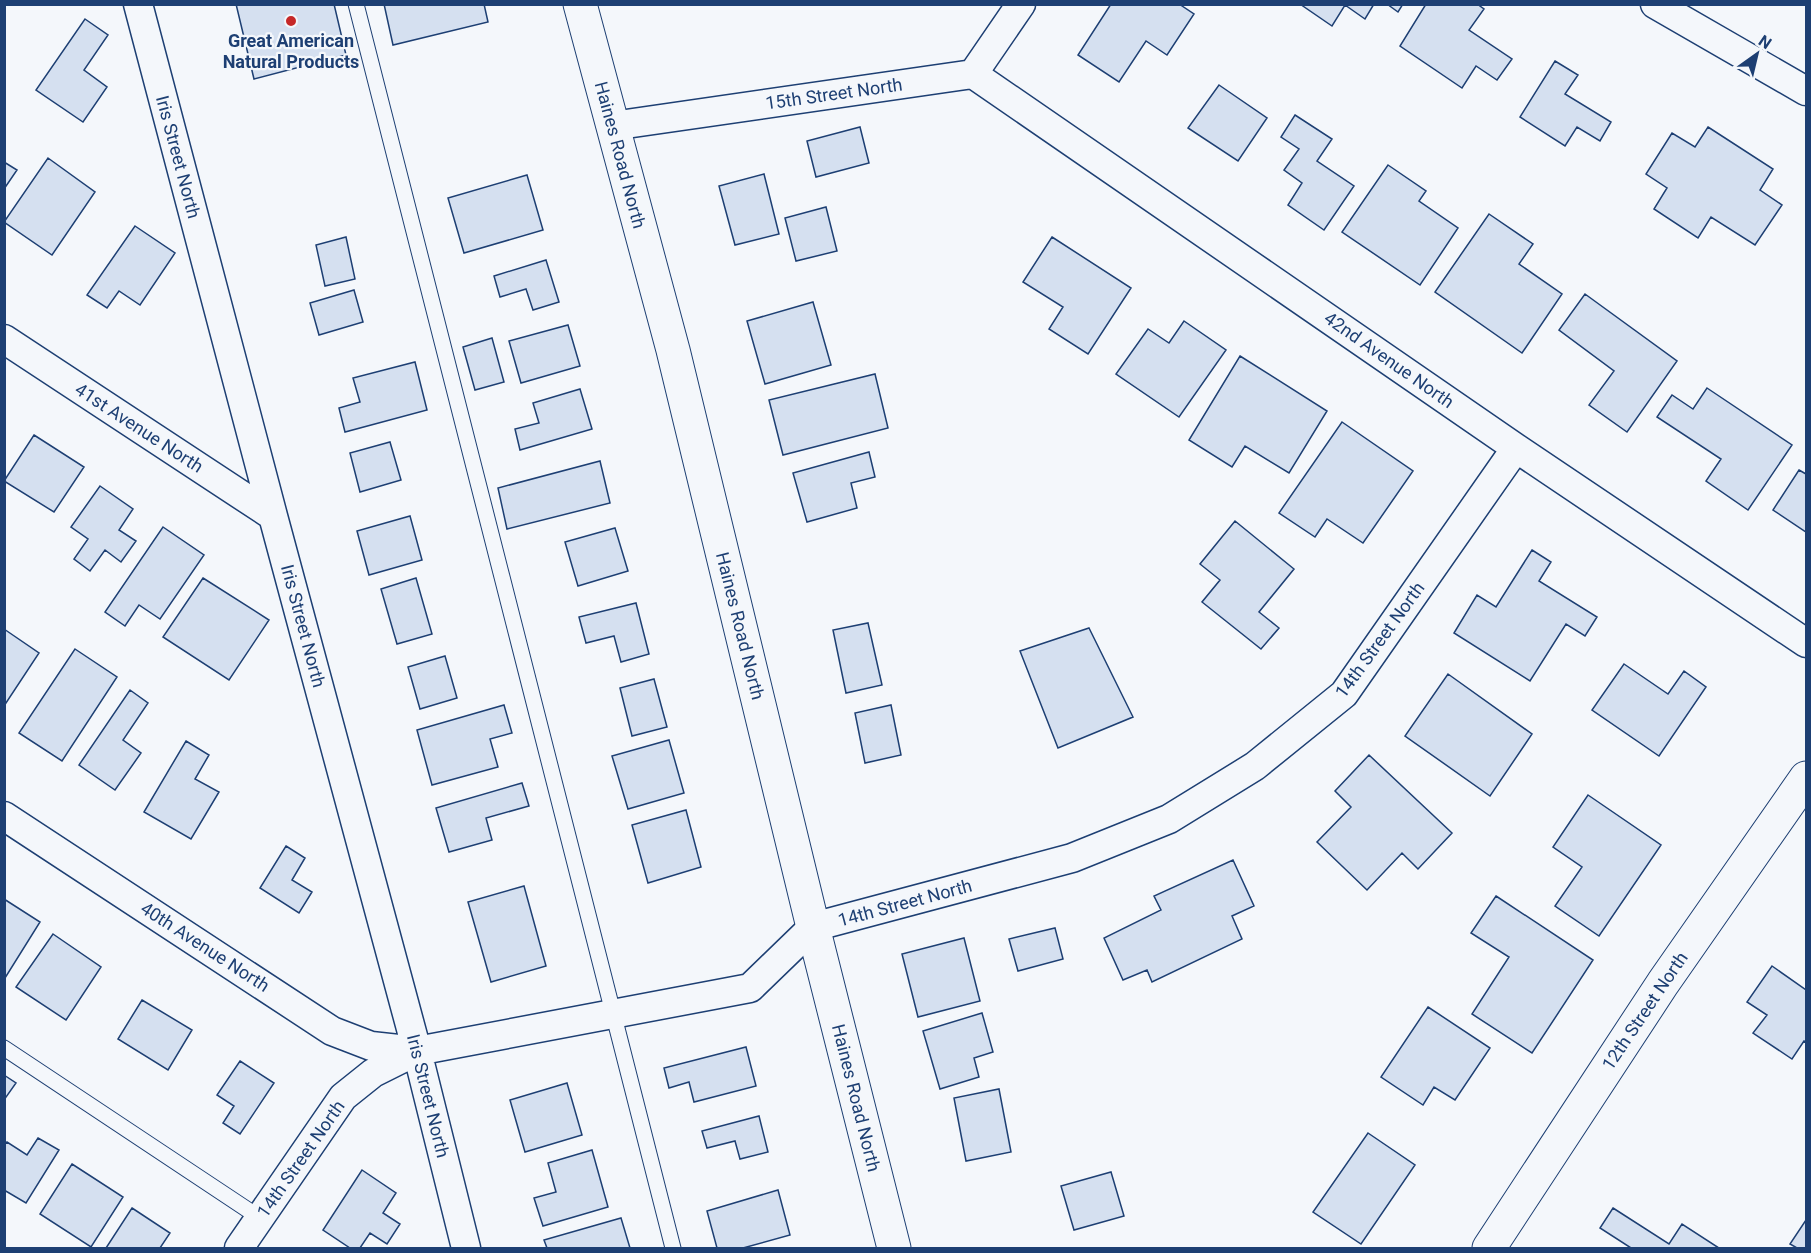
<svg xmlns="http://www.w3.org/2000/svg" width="1811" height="1253" viewBox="0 0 1811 1253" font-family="Roboto,sans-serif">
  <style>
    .building { fill: #d5e0f0; stroke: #1d3f73; stroke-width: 1.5 }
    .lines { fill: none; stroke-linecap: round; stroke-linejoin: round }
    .lane-casing { stroke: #1d3f73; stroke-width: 17 }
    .street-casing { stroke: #1d3f73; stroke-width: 31 }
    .secondary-casing { stroke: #1d3f73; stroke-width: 35 }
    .lane { stroke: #f4f7fb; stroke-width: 15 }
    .street { stroke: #f4f7fb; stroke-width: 28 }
    .secondary { stroke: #f4f7fb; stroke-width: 33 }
    .poi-dot { fill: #c62828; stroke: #f4f7fb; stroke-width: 2 }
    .labels { text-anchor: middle; stroke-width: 4.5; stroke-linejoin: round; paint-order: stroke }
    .poi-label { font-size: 18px; font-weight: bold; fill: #1d3f73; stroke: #f4f7fb }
    .street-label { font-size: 18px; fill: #1d3f73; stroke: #f4f7fb }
  </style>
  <rect width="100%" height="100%" fill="#f4f7fb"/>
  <path class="building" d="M236 4H334L346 55 254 79Z
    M384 4H484L488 22 393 45Z
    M1111 4H1179L1194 14 1167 55 1146 41 1119 82 1078 55Z
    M1300 4H1374L1365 19 1345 5 1332 26Z
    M1387 4H1403L1398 12Z
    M1426 4H1477L1484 9 1469 30 1512 59 1497 80 1476 66 1462 88 1400 46Z
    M85 19 108 35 84 70 107 87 83 122 36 90Z
    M1555 61 1578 75 1565 94 1611 122 1600 141 1577 127 1565 146 1520 117Z
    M1219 85 1267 118 1238 161 1188 128Z
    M1295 115 1332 139 1317 161 1354 186 1324 230 1288 205 1302 183 1284 170 1299 149 1281 137Z
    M860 127 869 163 816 177 807 141Z
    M1708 127 1773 169 1760 190 1782 205 1755 245 1711 217 1698 238 1654 209 1667 188 1646 174 1672 133 1695 147Z
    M48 158 95 192 52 255 4 222Z
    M4 162 17 170 4 189Z
    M1388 165 1426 191 1419 201 1458 228 1420 285 1342 232Z
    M764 174 779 234 735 245 719 186Z
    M527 175 543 230 464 253 448 198Z
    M826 207 837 251 796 261 785 218Z
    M1489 214 1533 244 1519 264 1562 294 1522 353 1435 292Z
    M135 226 175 253 140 305 119 291 107 308 87 295Z
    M346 237 355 279 325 286 316 245Z
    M1052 237 1131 288 1088 354 1049 329 1063 307 1023 282Z
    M546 260 559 302 533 310 526 289 500 297 494 276Z
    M354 290 363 322 319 335 310 303Z
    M1585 294 1677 361 1627 432 1589 405 1614 371 1559 330Z
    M813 302 831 365 765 384 747 321Z
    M1184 321 1226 350 1179 417 1116 374 1148 329 1169 343Z
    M568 325 580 366 521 383 509 341Z
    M492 338 504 382 475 390 463 347Z
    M1240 356 1327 411 1289 473 1245 446 1232 467 1189 440Z
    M415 362 427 410 345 432 339 408 360 402 353 378Z
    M875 374 888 428 783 455 769 400Z
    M1707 388 1792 445 1748 510 1706 481 1721 459 1657 417 1672 395 1693 409Z
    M580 389 592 429 520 450 515 429 539 423 533 403Z
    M1342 422 1413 471 1363 543 1327 519 1315 537 1279 513Z
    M34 435 84 467 54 512 4 481Z
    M390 442 401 480 360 492 350 453Z
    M869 452 875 477 851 483 857 508 807 522 793 473Z
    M600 461 610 503 507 529 498 488Z
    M1799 470 1806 474V532L1773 510Z
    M100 486 133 509 119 530 136 541 121 562 105 550 90 571 74 559 88 539 71 527Z
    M410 516 422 560 369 575 357 531Z
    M1235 521 1294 569 1259 612 1279 628 1261 649 1202 602 1220 580 1200 564Z
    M163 527 204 555 160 619 139 605 125 626 105 612Z
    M615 528 628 571 578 586 565 542Z
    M1532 550 1551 562 1539 581 1597 617 1585 636 1566 624 1530 681 1454 633 1477 595 1496 607Z
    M203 578 269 620 229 680 163 637Z
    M416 578 432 634 397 644 381 589Z
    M636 603 649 654 621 662 614 636 586 643 579 617Z
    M868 623 882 685 846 693 833 630Z
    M1089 628 1133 717 1058 748 1020 651Z
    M4 629 39 653 4 706Z
    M75 649 117 677 62 761 19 733Z
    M445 656 457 698 420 709 408 667Z
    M1624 664 1668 694 1684 671 1706 687 1659 756 1592 710Z
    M1448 674 1532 734 1490 796 1405 736Z
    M654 679 667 727 632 736 620 688Z
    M130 690 148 703 123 740 141 753 115 790 79 765Z
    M504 705 512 733 490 739 498 767 432 785 417 730Z
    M891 705 901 755 865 763 855 713Z
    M669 740 684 793 628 809 612 756Z
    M186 741 209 755 195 779 219 792 191 839 144 812Z
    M1369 755 1452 833 1418 869 1402 853 1367 890 1317 842 1351 807 1335 791Z
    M522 783 529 806 486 818 492 840 449 852 436 808Z
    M1588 795 1661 845 1599 936 1555 906 1582 867 1553 847Z
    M686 810 701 867 648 883 632 825Z
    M286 846 305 858 292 880 312 892 299 913 260 888Z
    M1233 860 1254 906 1232 916 1242 939 1152 982 1147 970 1123 980 1104 938 1161 910 1154 896Z
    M524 886 546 966 491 982 468 902Z
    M1496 896 1593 960 1532 1053 1472 1014 1509 957 1471 933Z
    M4 899 40 922 5 978 4 977Z
    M1055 928 1063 959 1018 971 1009 939Z
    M53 934 101 967 66 1020 16 987Z
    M964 938 980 1001 918 1017 902 954Z
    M1772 966 1806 990V1042L1804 1041 1792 1059 1753 1033 1767 1015 1747 1002Z
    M142 1000 192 1030 168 1070 118 1039Z
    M1428 1007 1490 1048 1455 1100 1434 1087 1423 1105 1381 1077Z
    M982 1013 993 1052 974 1058 979 1077 940 1089 923 1031Z
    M746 1047 756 1086 694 1102 689 1082 669 1088 664 1068Z
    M240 1061 274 1083 240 1134 223 1123 234 1106 217 1095Z
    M4 1075 16 1083 4 1100Z
    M567 1083 582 1135 525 1152 510 1100Z
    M999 1089 1011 1152 966 1161 954 1098Z
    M759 1116 768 1152 740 1159 735 1141 707 1148 702 1131Z
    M1368 1133 1415 1165 1361 1244 1313 1212Z
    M38 1138 59 1150 26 1203 4 1190V1145L7 1142 27 1155Z
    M592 1150 608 1207 543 1226 534 1198 556 1192 548 1163Z
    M72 1164 123 1197 91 1247 40 1214Z
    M362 1170 396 1193 383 1213 400 1224 387 1244 370 1233 360 1248H350L323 1230Z
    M1111 1172 1124 1216 1074 1230 1061 1186Z
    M778 1190 790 1235 743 1248H717L707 1211Z
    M132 1208 170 1233 160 1248H106Z
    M1613 1208 1669 1244 1682 1224 1719 1248H1631L1600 1228Z
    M621 1218 630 1248H547L544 1240Z
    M1806 1220V1248H1797L1790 1244Z"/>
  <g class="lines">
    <g class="lane-casing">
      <path id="lane" d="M356 4 673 1248
        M4 1048 260 1218"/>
    </g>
    <g class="street-casing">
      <path id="street" d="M138 4 273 516 417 1051 466 1248
        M1655 4 1806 91
        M973 74 1516 448 1806 643
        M612 126 973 74 1021 4
        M4 339 273 516
        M4 816 332 1031 371 1046 417 1051
        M239 1248 343 1097 373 1073 417 1051 750 988 813 927 1072 858 1169 819 1255 766 1344 694 1516 448"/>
    </g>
    <g class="secondary-casing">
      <path id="secondary" d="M580 4 673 350 813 927 894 1248
        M1489 1248 1663 983 1806 778"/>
    </g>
    <use href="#lane" class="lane"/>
    <use href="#street" class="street"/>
    <use href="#secondary" class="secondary"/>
  </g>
  <circle class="poi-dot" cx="291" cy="21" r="6"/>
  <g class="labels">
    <g class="poi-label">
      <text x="291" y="47">Great American<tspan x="291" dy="21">Natural Products</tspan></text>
    </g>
    <g class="street-label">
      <text transform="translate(834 94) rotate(-8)" y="6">15th Street North</text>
      <text transform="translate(620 155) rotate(75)" y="6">Haines Road North</text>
      <text transform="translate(178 157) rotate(75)" y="6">Iris Street North</text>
      <text transform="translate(1389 360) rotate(35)" y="6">42nd Avenue North</text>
      <text transform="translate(139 428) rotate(33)" y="6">41st Avenue North</text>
      <text transform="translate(303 626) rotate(75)" y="6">Iris Street North</text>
      <text transform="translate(740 626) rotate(76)" y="6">Haines Road North</text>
      <text transform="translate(1380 640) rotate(-54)" y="6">14th Street North</text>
      <text transform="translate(905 903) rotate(-15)" y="6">14th Street North</text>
      <text transform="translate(205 947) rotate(33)" y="6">40th Avenue North</text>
      <text transform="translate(1645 1011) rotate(-56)" y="6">12th Street North</text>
      <text transform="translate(428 1096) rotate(76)" y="6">Iris Street North</text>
      <text transform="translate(856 1098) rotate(76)" y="6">Haines Road North</text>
      <text transform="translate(301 1159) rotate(-55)" y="6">14th Street North</text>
    </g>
  </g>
  <rect width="1811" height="1253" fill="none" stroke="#1d3f73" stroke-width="12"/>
  <g transform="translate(1757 54) rotate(34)" stroke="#f4f7fb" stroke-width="4.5" paint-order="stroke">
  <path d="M0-4.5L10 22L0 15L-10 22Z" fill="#1d3f73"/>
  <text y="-9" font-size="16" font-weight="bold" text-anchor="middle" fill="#1d3f73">N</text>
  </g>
</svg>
